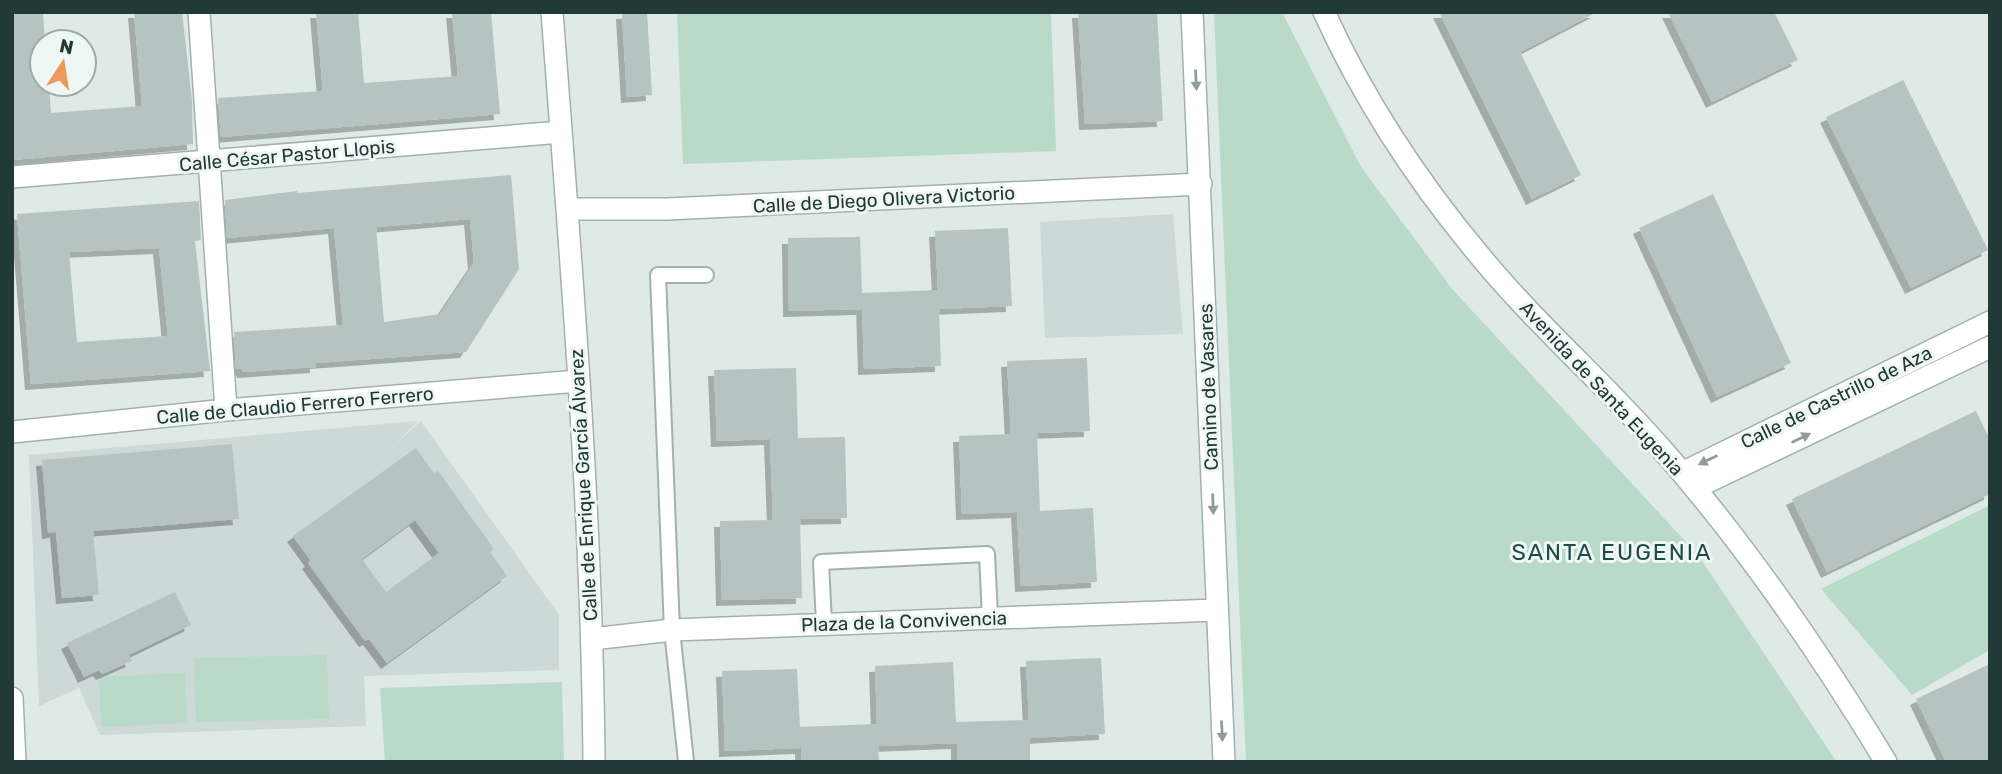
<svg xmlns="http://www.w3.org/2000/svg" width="2002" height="774" viewBox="0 0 2002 774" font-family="Rubik,sans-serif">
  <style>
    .built { fill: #cdd9d6 }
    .green { fill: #b9dac8 }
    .building { fill: #b5c4c0; fill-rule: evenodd; filter: url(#shadow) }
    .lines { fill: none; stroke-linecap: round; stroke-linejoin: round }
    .lane-casing { stroke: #a2b1af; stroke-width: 18 }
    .street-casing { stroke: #a2b1af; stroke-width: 24 }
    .lane { stroke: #fff; stroke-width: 14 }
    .street { stroke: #fff; stroke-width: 21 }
    .oneway { fill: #909c9b }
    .labels { text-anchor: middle; stroke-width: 6; stroke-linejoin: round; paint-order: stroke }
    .street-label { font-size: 19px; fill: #213937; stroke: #eff7f4 }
    .quarter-label { font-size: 23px; letter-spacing: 2px; fill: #1e4a47; stroke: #eff7f4 }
  </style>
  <defs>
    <filter id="shadow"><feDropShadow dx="-6" dy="6" stdDeviation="0" flood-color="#0004"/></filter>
  </defs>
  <rect width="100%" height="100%" fill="#dfeae7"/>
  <path class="built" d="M1173 214 1183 334 1045 338 1040 222Z
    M418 421 391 448 421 421 559 615V670L364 676 366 726 100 735 79 688 39 706 29 455Z"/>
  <path class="green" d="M677 12H1051L1056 151 683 164Z
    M1214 12H1282L1361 167 1453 290 1698 555 1837 762H1246Z
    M1990 505V653L1988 651 1912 695 1821 589Z
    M327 655 329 719 196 722 194 658Z
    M185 673 187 723 101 727 99 677Z
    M562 682 564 762H385L380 688Z"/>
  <path class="building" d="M12 12H43L45 42H42V84H49L51 113 142 106 134 12H182L192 100 193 144 12 160Z
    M316 12H358L364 83 458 76 452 12H491L500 114 221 137 218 98 323 91Z
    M647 12 652 95 627 97 622 13Z
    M1078 12H1157L1163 121 1085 124Z
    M1439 12H1597L1520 52 1581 175 1532 199Z
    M1668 12H1774L1798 60 1712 102Z
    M1903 80 1988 250 1911 288 1826 117Z
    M511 175 519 269 466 352 316 363V367L243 372 242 369H236L234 332 343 325 334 228 227 238 225 200 297 191V193ZM470 219 474 263 440 314 384 322 376 227Z
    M1713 194 1791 363 1717 397 1639 228Z
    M199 201 201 240 195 241 210 371 31 384 17 214ZM159 248 168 336 77 342 69 252Z
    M1008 228 1012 306 939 309 941 366 864 369 862 302V309L789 311 788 238 860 237 862 293 938 290 935 231Z
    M1087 358 1090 431 1037 433 1040 511 1093 508 1097 582 1021 586 1017 512 962 514 959 436 1011 434 1007 361Z
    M796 368 798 438 845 437 847 518 800 519 802 598 722 600 720 521 773 520 770 439 717 441 714 370Z
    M1976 411 1990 440V494L1827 572 1792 499Z
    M232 444 239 519 93 531 99 595 62 598 56 532 48 533 42 460Z
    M416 448 434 473 438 471 494 549 490 552 507 576 387 663 369 639 365 641 308 563 311 561 293 536ZM415 520 439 553 386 592 362 559Z
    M175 592 191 625 129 655 132 661 102 674 99 670 84 677 67 643Z
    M1101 658 1105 734 1030 738V762H957V743L878 746 879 762H801V748L725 751 722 671 797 669 800 727 877 724 875 666 953 662 956 722 1029 720 1026 661Z
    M1990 664V762H1946L1916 699Z"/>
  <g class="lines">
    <g class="lane-casing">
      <path id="lane" d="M824 624 821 562 987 554 990 618
        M686 761 672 630 658 275H706"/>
    </g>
    <g class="street-casing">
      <path id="street" d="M199 12 226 410
        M552 12C571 261 592 512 594 762
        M1192 12 1224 762
        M1324 12C1364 100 1418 182 1480 256 1535 323 1601 380 1658 445 1745 543 1818 650 1886 762
        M12 177 561 132
        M568 209H667L1201 184
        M12 432 226 410 578 381
        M1682 473 1990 322
        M1695 488 1990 347
        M592 639 672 630 1217 610
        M12 698 15 762"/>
    </g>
    <use href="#lane" class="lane"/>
    <use href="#street" class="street"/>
  </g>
  <defs><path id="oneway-solid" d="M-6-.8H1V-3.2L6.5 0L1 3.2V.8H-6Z" transform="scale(1.75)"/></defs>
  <g class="oneway">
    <use href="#oneway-solid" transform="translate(1196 80) rotate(87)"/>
    <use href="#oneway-solid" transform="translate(1801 438) rotate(-26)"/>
    <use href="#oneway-solid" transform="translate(1708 460) rotate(154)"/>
    <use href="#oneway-solid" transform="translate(1213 504) rotate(88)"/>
    <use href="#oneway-solid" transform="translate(1222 731) rotate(87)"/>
  </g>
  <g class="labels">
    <g class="street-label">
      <text transform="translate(287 155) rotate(-5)" y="7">Calle César Pastor Llopis</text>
      <text transform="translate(884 199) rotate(-3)" y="7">Calle de Diego Olivera Victorio</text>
      <text transform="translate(1208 387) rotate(-92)" y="7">Camino de Vasares</text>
      <text transform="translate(1602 388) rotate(47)" y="7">Avenida de Santa Eugenia</text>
      <text transform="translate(1836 397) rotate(-26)" y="7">Calle de Castrillo de Aza</text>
      <text transform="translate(295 405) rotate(-5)" y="7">Calle de Claudio Ferrero Ferrero</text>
      <text transform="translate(583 485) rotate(-93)" y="7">Calle de Enrique García Álvarez</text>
      <text transform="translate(904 621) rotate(-2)" y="7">Plaza de la Convivencia</text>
    </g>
    <g class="quarter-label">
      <text x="1612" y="560">SANTA EUGENIA</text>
    </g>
  </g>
  <rect width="2002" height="774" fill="none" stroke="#213937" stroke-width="28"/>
  <g transform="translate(63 63) rotate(12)"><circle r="33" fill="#eff7f4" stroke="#9daba8" stroke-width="2"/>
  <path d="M0-5L12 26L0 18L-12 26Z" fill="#ec9a5b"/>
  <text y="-10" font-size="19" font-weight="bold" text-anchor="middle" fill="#213937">N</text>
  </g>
</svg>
